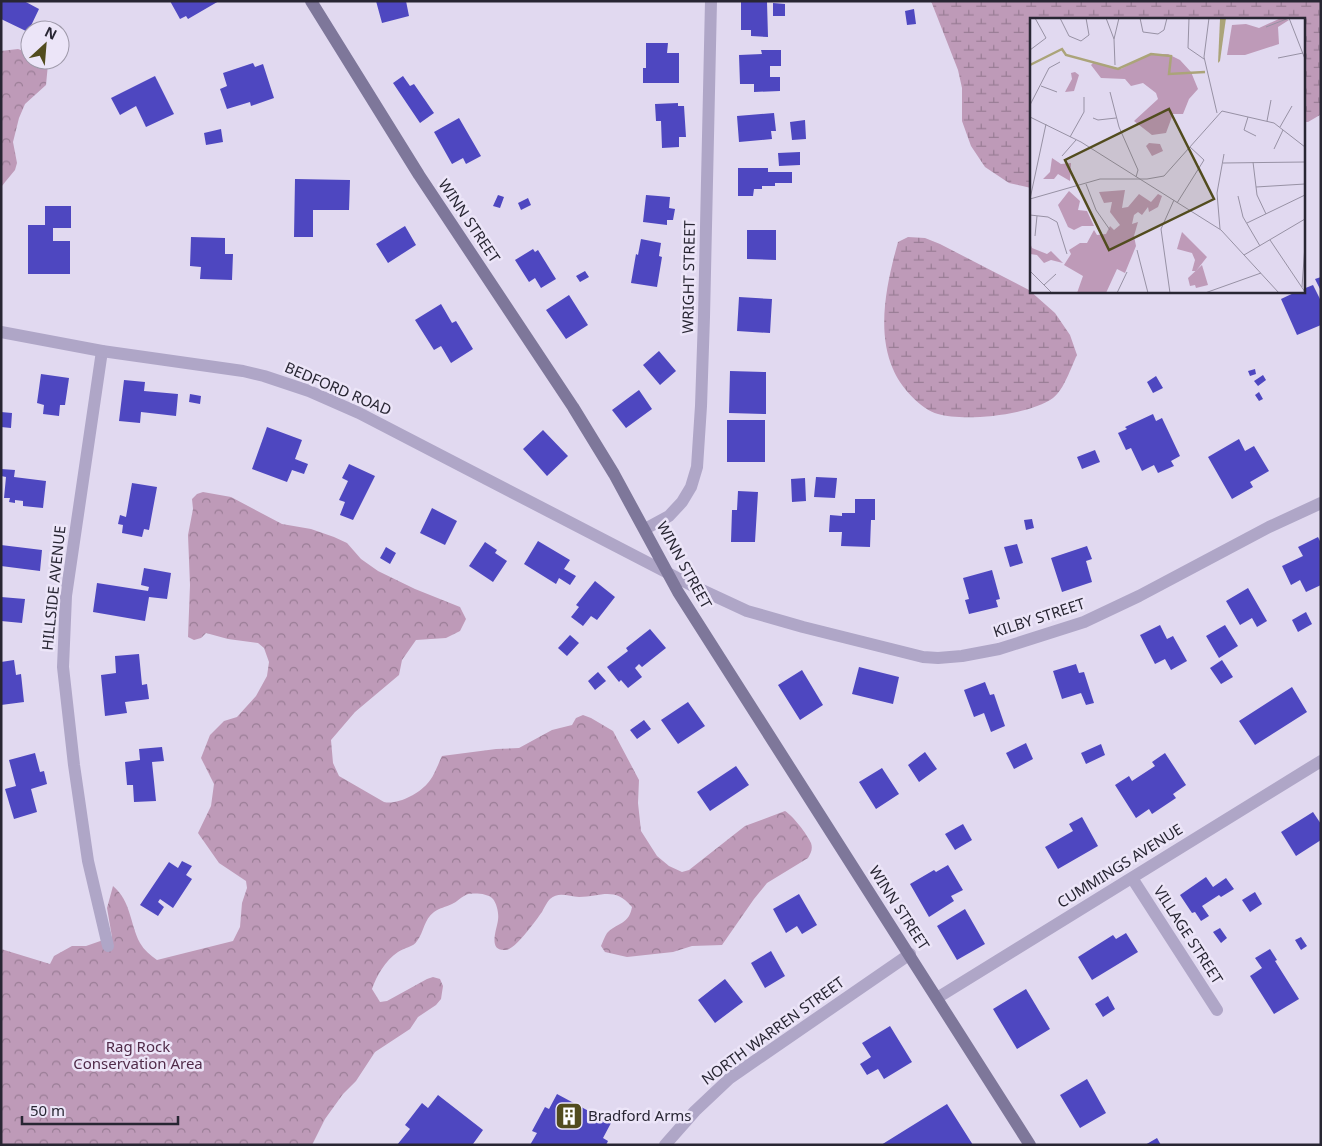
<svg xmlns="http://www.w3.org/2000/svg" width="1322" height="1146" viewBox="0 0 1322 1146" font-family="'Noto Sans',sans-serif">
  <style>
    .forest { fill: url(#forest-crowns) }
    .wetland { fill: url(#wetland-marsh) }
    .building { fill: #4e47c0 }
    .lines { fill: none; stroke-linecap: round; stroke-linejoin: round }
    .minor { stroke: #afa6c7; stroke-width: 12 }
    .tertiary { stroke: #afa6c7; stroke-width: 12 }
    .secondary { stroke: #7e779a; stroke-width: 12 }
    .labels { text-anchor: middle; stroke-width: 5; stroke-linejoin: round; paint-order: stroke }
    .street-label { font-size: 15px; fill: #282633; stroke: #ece5f8 }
    .park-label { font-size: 15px; fill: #502b49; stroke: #ece5f8 }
    .poi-label { font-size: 15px; fill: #282633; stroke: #ece5f8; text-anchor: start }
    .inset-river { fill: none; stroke: #aba479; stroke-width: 2.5 }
    .inset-road { fill: none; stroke: #9791a4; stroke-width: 1 }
    .view { fill: #524c1e; fill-opacity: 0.15; stroke: #524c1e; stroke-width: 2.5 }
    .inset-edge { fill: none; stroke: #282633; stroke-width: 2.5 }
  </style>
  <defs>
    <pattern id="forest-crowns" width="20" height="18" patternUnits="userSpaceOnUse" patternTransform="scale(1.25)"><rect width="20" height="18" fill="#be9ab8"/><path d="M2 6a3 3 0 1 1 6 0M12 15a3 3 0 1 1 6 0" fill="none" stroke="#9a7d96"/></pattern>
    <pattern id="wetland-marsh" width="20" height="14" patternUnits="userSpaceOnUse" patternTransform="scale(1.25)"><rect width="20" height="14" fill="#be9ab8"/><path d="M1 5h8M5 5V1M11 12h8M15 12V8" fill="none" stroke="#9a7d96"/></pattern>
  </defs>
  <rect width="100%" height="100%" fill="#e1d9f0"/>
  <path class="forest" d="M18 49 30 53V60H47L48 64 46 85 25 104 19 118 13 142 17 163 15 170 1 187V51Z
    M203 492 231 497 282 524 311 529 334 537 347 543 361 559 378 571 415 589 460 607 466 619 460 631 446 638 416 640 402 660 399 675 355 712 331 740 333 763 339 776 384 802C398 805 418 794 427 784 434 777 438 764 442 756L496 749 519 748 552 730 572 725 576 718 583 715 591 718 613 731 639 780 638 803 641 831 657 856 669 866 682 872 689 870 745 826 785 811C793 816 807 834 811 843 813 849 811 853 808 858L767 883 754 899 722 945 692 946 673 952 627 957 605 952 601 946C603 942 605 935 608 932 619 922 629 924 632 907 614 886 601 897 579 897 569 897 559 891 550 899 547 902 544 908 542 912 536 920 516 949 506 950 487 952 497 929 498 920 499 914 497 904 493 899 488 893 474 893 468 894 462 896 457 902 452 904 446 907 439 908 434 912 424 919 424 932 417 941 414 947 403 948 398 952 385 961 377 975 372 989L380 1002 387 1001 427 979 433 977 440 979 443 986 441 999 436 1005 418 1017 410 1029 375 1052 356 1081 343 1094 325 1119 312 1145H1V949L50 964 54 956 72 946H86L112 937 107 908 113 886C131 901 130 924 140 943 144 950 150 955 157 960L233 941 240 927 242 903 247 888 246 881 219 863 198 833 211 806 214 784 201 758 210 735 224 721 237 717 256 696 267 676 269 662 264 648 258 643 228 639 206 633 201 638 194 640 188 637 190 585 188 535 193 509 192 499 197 494Z"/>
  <path class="wetland" d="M931 1H1321L1320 115 1308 122H1303V19H1031V188L1009 183 985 167 971 146 962 121V88L958 70Z
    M908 237 925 238 940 244 1029 290 1055 313 1070 335 1077 355C1071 367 1064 390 1053 398 1030 415 965 422 938 414 921 410 899 385 893 369 876 330 887 282 898 242Z"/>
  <path class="building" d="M1 1H24L39 9 28 32 1 19Z
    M170 1H219L188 19 186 16 180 19Z
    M376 1H406L409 16 382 23Z
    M741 2H767L768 37 751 36V30H741Z
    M773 3 785 4V16H773Z
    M914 9 916 24 907 25 905 11Z
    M646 43H668L667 53H679V83H643V68H646Z
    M761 50H781V66H770V77H780V91L754 92V84H740L739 55 762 54Z
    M253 63 255 67 263 64 274 98 251 106 250 102 227 109 220 89 227 86 223 73Z
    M155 76 174 114 146 127 136 106 120 115 111 98Z
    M403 76 410 86 414 84 434 113 420 123 393 83Z
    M678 103V106H684L686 137H679V147L662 148 661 121H656L655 104Z
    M774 113 776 131H771L772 139 739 142 737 116Z
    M459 118 481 156 466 164 463 158 452 164 434 132Z
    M805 120 806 139 792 140 790 122Z
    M221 129 223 142 206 145 204 133Z
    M800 152V165L779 166 778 153Z
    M738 168H768V172H792V183H775V186H762V189H754L753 196H738Z
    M295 179 350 180 349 210H313V237H294Z
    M498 195 504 197 500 208 493 206Z
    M646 195 670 197 669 208 675 209 673 220H667V225L643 222Z
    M528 198 531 205 521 210 518 203Z
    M45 206H71V228H53V241H70V274H28V225H45Z
    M405 226 416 245 388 263 376 244Z
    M747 230H776V260L747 259Z
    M191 237 225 238V254H233L232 280 200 279 201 267 190 266Z
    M641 239 661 243 659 256 662 257 657 287 631 283 636 254 638 255Z
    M533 249 535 252 538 250 556 279 541 288 535 278 529 282 515 260Z
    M585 271 589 277 580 282 576 276Z
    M1321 277V291L1315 279Z
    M1313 285 1321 301V325L1297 335 1281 299 1298 291H1303V289Z
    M569 295 588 325 566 339 546 310Z
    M739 297 772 299 770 333 737 331Z
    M441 304 452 323 456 321 473 349 451 363 441 346 434 350 415 320Z
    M659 351 676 371 660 385 643 365Z
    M1255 369 1256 374 1250 376 1248 371Z
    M730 371 766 372V414L729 413Z
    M41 374 69 378 65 405H60L59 416 43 414 44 405 37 403Z
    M1263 375 1266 380 1258 386 1254 381Z
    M1156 376 1163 388 1153 393 1147 382Z
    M124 380 145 382 144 391 178 394 176 416 141 412 140 423 119 421Z
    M639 390 652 409 626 428 612 410Z
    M1259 392 1263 399 1259 401 1255 395Z
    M190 394 201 396 200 404 189 402Z
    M1 412 12 413 11 428 1 427Z
    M1153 414 1156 421 1162 418 1180 456 1171 461 1174 466 1158 473 1154 465 1142 471 1131 448 1126 450 1118 433 1127 429 1125 427Z
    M727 420H765V462H727Z
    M267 427 302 440 295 459 308 464 304 474 292 470 287 482 252 469Z
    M543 430 568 456 547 476 523 449Z
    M1239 439 1245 451 1254 446 1269 471 1250 482 1253 487 1232 499 1208 457Z
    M1095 450 1100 462 1082 469 1077 457Z
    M349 464 375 476 353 520 340 515 345 502 339 500 348 481 342 478Z
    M1 469 15 470 14 477 46 481 43 508 23 506V501L15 500V503L9 502 10 498H4L6 477 1 476Z
    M816 477 837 478 835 498 814 497Z
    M805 478 806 501 792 502 791 479Z
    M132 483 157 487 149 530 144 529 142 537 122 533 123 525 118 524 120 515 126 517Z
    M738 491 758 492 755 542H731L732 510H737Z
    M855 499H875V520H871L870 547 841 546 842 532H829L830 515 842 516V513H855Z
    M432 508 457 521 445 545 420 533Z
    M1032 519 1034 528 1026 530 1024 520Z
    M1318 537 1321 543V585L1306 592 1300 580 1291 585 1282 566 1303 556 1298 547Z
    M538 541 570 560 564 569 576 576 570 585 559 578 556 584 524 564Z
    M485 542 497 550 495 553 507 561 493 582 469 566Z
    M1017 544 1023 563 1010 567 1004 547Z
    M1 545 42 550 40 571 1 566Z
    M1087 546 1092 559 1086 561 1092 582 1062 592 1051 558Z
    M386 547 396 553 390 564 380 558Z
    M144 568 171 573 167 599 149 597 145 621 93 612 97 583 148 591 149 587 141 585Z
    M992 570 1000 599 996 600 998 607 969 614 965 600 969 599 963 578Z
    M595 581 615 597 597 620 591 616 583 626 571 617 579 607 576 605Z
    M1248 588 1267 621 1257 627 1252 618 1240 625 1226 601Z
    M1 597 25 599 22 623 1 621Z
    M1306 612 1312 624 1298 632 1292 620Z
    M1160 625 1167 639 1173 636 1187 661 1171 670 1165 659 1155 664 1140 635Z
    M1225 625 1238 646 1219 658 1206 636Z
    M650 629 666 648 642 667 639 664 635 668 642 677 628 688 621 680 619 682 607 667 628 651 626 648Z
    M570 635 579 643 567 656 558 648Z
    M139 654 142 685 147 684 149 699 125 702 127 713 105 716 101 675 116 673 115 656Z
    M14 660 16 675 21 674 24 702 1 705V662Z
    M1222 660 1233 677 1221 684 1210 668Z
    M1076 664 1079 673 1084 672 1094 703 1086 705 1081 693 1062 699 1053 671Z
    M859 667 899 677 893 704 852 694Z
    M802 670 823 705 800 720 778 685Z
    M598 672 606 681 595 690 588 681Z
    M985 682 990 695 994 694 1005 726 991 732 984 713 974 717 964 690Z
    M1292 687 1307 712 1255 745 1239 721Z
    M688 702 705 726 678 744 661 720Z
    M644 720 651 729 637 739 630 730Z
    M1026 743 1033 759 1014 769 1006 753Z
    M1101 744 1105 755 1086 764 1081 753Z
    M162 747 164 761 152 762 156 801 134 802 133 785H127L125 762 140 760 139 749Z
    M925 752 937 769 919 782 908 765Z
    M35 753 40 772 44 771 47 784 31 789 37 812 14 819 5 789 16 786 9 760Z
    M1165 753 1186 785 1173 794 1176 798 1152 814 1149 809 1136 818 1115 785 1129 776 1132 781 1155 766 1152 762Z
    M736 766 749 785 710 811 697 792Z
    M882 768 899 794 876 809 859 782Z
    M1313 812 1321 824V840L1296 856 1281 832Z
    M1082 817 1098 846 1058 869 1045 847 1073 831 1069 824Z
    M963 824 972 840 955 850 945 834Z
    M182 861 192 866 186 875 192 879 173 908 160 899 158 902 164 907 158 916 140 905 169 862 178 868Z
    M948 865 963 890 951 896 954 901 929 917 910 884 934 870 936 872Z
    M1206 877 1213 887 1226 878 1234 889 1221 897 1219 895 1202 906 1209 916 1201 921 1195 912 1192 913 1180 895Z
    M1255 892 1262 904 1250 912 1242 900Z
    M799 894 817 925 802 934 797 926 786 933 773 909Z
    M965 909 985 944 957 960 937 926Z
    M1220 928 1227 938 1221 943 1213 932Z
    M1126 933 1138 952 1092 980 1078 957 1113 935 1116 939Z
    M1301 937 1307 946 1301 950 1295 940Z
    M1270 949 1277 960 1275 961 1299 999 1274 1014 1250 976 1262 968 1255 958Z
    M771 951 785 976 765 988 751 963Z
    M725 979 743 1002 715 1023 698 1000Z
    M1026 989 1050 1029 1017 1049 993 1009Z
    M1108 996 1115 1009 1103 1017 1095 1004Z
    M890 1026 912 1062 884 1079 878 1069 867 1075 860 1064 871 1057 862 1043Z
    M1087 1079 1106 1113 1080 1128 1060 1095Z
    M557 1094 611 1123 603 1138 608 1141 606 1145H530L537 1133 532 1131 545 1107 549 1109Z
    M438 1095 483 1130 473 1144 474 1145H397L410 1129 405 1125 422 1103 428 1108Z
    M947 1104 973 1145H881Z
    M1157 1138 1161 1145H1145Z"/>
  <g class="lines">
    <path class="minor" d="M102 351 66 596 63 667 74 765 88 861 108 946
      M645 529 669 516 682 502 691 487 697 467 701 406 704 317 711 1
      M1132 878 1217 1010
      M937 998 1321 761
      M665 1145 695 1111 730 1078 910 954"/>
    <path class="tertiary" d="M1 332 102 351 243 371 264 376 309 391 359 413 691 585 747 611 803 627 923 657 938 658 962 656 999 649 1084 622 1139 596 1269 527 1321 503"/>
    <path class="secondary" d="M311 1 419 175 573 407 614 474 678 592 1030 1145"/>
  </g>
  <defs>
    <g id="building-square" transform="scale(1.4375)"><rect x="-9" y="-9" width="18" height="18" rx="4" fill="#524c1e" stroke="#ece5f8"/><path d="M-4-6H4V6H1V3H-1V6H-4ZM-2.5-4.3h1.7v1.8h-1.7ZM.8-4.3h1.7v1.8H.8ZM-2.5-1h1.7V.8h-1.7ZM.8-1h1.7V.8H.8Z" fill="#fff"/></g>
  </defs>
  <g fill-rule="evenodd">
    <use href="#building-square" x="569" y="1116"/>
  </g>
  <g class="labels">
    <g class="street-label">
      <text transform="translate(469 221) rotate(56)" y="5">WINN STREET</text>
      <text transform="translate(689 277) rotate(-89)" y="5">WRIGHT STREET</text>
      <text transform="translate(338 389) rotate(23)" y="5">BEDFORD ROAD</text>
      <text transform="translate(684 565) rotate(61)" y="5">WINN STREET</text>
      <text transform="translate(54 588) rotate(-84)" y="5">HILLSIDE AVENUE</text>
      <text transform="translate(1039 618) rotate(-18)" y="5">KILBY STREET</text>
      <text transform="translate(1120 866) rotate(-32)" y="5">CUMMINGS AVENUE</text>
      <text transform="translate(899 908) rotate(57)" y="5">WINN STREET</text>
      <text transform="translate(1188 935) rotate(57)" y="5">VILLAGE STREET</text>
      <text transform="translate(773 1031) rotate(-36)" y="5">NORTH WARREN STREET</text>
    </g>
    <g class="park-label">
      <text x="138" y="1052">Rag Rock<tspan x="138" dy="17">Conservation Area</tspan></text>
    </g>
    <g class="poi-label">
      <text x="588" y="1121">Bradford Arms</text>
    </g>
  </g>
  <g transform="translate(1030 18)">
    <rect width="275" height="275" fill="#e1d9f0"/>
    <path d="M251 0 259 2 248 9 249 26 215 37H197L202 7 216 6 229 10ZM22 140 31 146 41 145 40 163 28 156 24 161H13L20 154ZM95 172 92 190 98 189 109 176 121 184 128 176 132 178 128 189 119 194 118 189 112 197 108 194 104 197 102 206 108 204 104 218 106 228 95 255 87 251 76 275H47L53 258 34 247 41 236 39 232 50 225H57L64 212 67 217 76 216 80 208 84 212 90 207 80 194 82 184 74 185 69 174ZM39 173 50 183 48 192 57 193 64 208H52L44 212 38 209 28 187ZM0 225 2 230 17 236 21 233 33 245 21 242 14 245 7 237 0 236ZM172 247 178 267 166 270 165 267 160 268 158 260Z" fill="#be9ab8"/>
    <path d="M120 36H138L150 42 161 54 168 71 159 81 153 96H143L136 115 122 117 104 103 128 81 126 75 113 65 101 68 95 61 71 60 61 47 64 44 91 51ZM45 54 49 57 44 73 35 74 42 61 41 55ZM119 125 130 126 133 133 122 138 116 128ZM152 214 177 239 166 253H162L165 242 162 235 147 231Z" fill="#be9ab8"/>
    <path d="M196 0 190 43 188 45 190 1Z" fill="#aba479"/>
    <path class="inset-river" d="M0 47 32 31 36 37 88 51 121 36 141 38 139 56 175 54"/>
    <path class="inset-road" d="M30 0 39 18 51 23 59 17 56 0M76 0 84 21M110 0 113 14 128 16 134 12 137 0M159 0 158 30 174 41M179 0 174 39 187 95M259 0 275 41M236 9 259 0M84 21 85 47M84 21 89 0M0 32 16 20 5 0M248 40 273 35M11 68 27 74M80 74 89 109 108 152 106 159M0 87 19 50 30 44M0 99 51 124 191 212 249 275M218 99 214 112 226 118M63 100 68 102 86 100M237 103 241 82M250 109 262 88M40 119 54 94V79M244 131 253 112M32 138 46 122M223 144 227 177 236 196M193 145 275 144M56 166 66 192 80 212M226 169 275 166M208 178 213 199 230 228M0 181 70 161H117L134 158 192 93 244 105 275 129M0 181 16 106M147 185 174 142 160 129M0 197 18 199 27 204 37 236M217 205 275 177M190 211 187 175 194 136M5 218 7 198M240 222 275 274M107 232 118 275M214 237 275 201M0 253 22 275M14 267 26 256M272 269 275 227M87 275 97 254M140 275 131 211 144 182M175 275 231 255"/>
    <path class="view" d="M139 91 184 181 79 232 35 142Z"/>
    <rect width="275" height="275" class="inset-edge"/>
  </g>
  <rect width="1322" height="1146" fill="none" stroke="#282633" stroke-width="5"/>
  <g transform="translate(45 45) rotate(26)"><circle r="24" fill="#ece5f8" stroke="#9e99a9"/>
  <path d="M0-4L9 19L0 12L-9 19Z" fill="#524c1e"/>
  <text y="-8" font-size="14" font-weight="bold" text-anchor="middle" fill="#282633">N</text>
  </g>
  <path d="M22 1116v8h156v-8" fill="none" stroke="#282633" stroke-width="2.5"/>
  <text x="30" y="1116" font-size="15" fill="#282633" stroke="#ece5f8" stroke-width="4" paint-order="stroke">50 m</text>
</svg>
